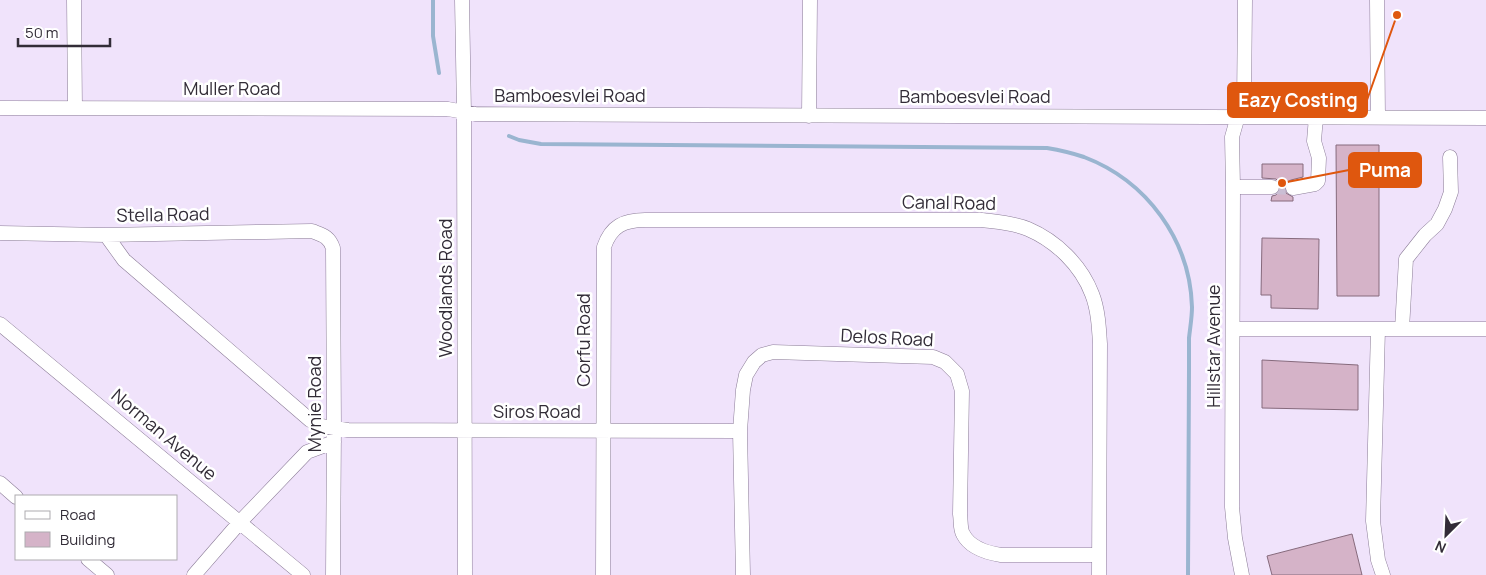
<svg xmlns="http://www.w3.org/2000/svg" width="1486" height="575" viewBox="0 0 1486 575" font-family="Manrope,sans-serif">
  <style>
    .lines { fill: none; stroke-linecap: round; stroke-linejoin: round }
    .stream { stroke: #9ab5d0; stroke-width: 4 }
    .building { fill: #d5b3c8; stroke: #866a7c }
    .minor-tunnel { stroke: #cabed4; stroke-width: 14; stroke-dasharray: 14 7; stroke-linecap: butt }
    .minor-casing { stroke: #8b7c97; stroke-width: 15 }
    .minor { stroke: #fff; stroke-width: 14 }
    .labels { text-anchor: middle; stroke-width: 5; stroke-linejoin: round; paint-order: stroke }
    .street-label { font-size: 18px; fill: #322c37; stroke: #fff }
    .leader { fill: none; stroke: #df570e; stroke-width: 2 }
    .callout-dot { fill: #df570e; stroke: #fff; stroke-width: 2 }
    .callout { fill: #df570e; stroke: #df570e; stroke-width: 2 }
    .callout-label { font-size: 19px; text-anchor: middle; font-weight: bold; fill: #fff }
  </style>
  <rect width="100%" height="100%" fill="#f0e3fb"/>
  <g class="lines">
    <path class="stream" d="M433 0V36L439 73
      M509 136 519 140 541 144 1047 148C1059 150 1072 153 1084 157 1147 181 1190 240 1192 307 1192 318 1190 328 1189 338 1189 348 1189 359 1189 369L1188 575"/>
  </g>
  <path class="building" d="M1336 145H1379V296H1337Z
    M1262 164H1303V177L1291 180 1287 182 1285 186 1286 193 1293 197V201H1271L1272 196 1276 195 1279 192 1281 187 1279 182 1276 179 1262 178Z
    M1262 238 1319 239 1318 309 1271 308V295H1261Z
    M1262 360 1358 365V410L1262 408Z
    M1352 534 1362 575H1272L1267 556Z"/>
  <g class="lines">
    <path class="minor-tunnel" d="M1272 187 1293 188"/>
    <g class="minor-casing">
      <path id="minor" d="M74 0 75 108
        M462 0 464 112 465 575
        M1377 0 1378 118
        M0 108 448 109 475 114 1486 118
        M809 116 810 0
        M1233 187H1272
        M1293 188 1315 184 1318 181 1319 158 1314 141 1316 117
        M0 233 106 235 312 231C322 235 329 236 333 248L334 428 333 575
        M106 235 124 260 310 420 321 426 348 430 740 431
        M0 324 303 575
        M1233 329H1486
        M1378 329 1373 521 1378 560 1383 575
        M1402 329 1406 259 1425 235 1437 224 1445 209 1451 192 1450 157
        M0 483 16 497
        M88 559 107 575
        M194 575 240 522 307 452 334 442
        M603 575 604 247C611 226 624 220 645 220H982C997 222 1014 223 1028 229 1056 241 1081 265 1092 294 1098 309 1099 327 1100 344L1099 575
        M743 575 740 431 743 390 746 375 754 362 762 355 773 352 933 357 945 362 957 374 962 391 960 514C961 520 960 529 963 534 970 548 988 553 1001 555H1099
        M1242 575 1235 538 1232 507 1233 187 1232 137 1238 116 1244 105 1245 0"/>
    </g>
    <use href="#minor" class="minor"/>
  </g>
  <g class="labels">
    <g class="street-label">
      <text x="232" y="95">Muller Road</text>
      <text x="570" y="102">Bamboesvlei Road</text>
      <text x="975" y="103">Bamboesvlei Road</text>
      <text transform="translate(949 203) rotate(1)" y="6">Canal Road</text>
      <text transform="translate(163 215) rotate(-1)" y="6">Stella Road</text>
      <text transform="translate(446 288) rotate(-90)" y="6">Woodlands Road</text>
      <text transform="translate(887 338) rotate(3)" y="6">Delos Road</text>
      <text transform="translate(584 340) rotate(-90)" y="6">Corfu Road</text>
      <text transform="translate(1214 346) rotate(-90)" y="6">Hillstar Avenue</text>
      <text transform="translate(315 404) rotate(-90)" y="6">Mynie Road</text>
      <text x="537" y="418">Siros Road</text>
      <text transform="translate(164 435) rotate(40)" y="6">Norman Avenue</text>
    </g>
  </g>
  <path class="leader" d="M1397 15L1367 100M1282 183L1349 170"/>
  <g class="callout-dot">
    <circle cx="1397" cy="15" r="5"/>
    <circle cx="1282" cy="183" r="5"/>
  </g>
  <g class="callout">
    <rect x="1228" y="83" width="139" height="34" rx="5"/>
    <rect x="1349" y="153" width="72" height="34" rx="5"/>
  </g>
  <g class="callout-label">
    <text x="1298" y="107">Eazy Costing</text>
    <text x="1385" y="177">Puma</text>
  </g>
  <rect x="15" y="495" width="162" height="65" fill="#ffffff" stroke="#adabaf"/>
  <rect x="25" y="511" width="25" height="8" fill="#ffffff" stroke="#adabaf"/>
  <text x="60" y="520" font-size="15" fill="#322c37">Road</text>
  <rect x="25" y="532" width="25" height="15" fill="#d5b3c8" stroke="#adabaf"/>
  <text x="60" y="545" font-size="15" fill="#322c37">Building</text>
  <g transform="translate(1446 535) rotate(204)" stroke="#ffffff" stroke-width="4" paint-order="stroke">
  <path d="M0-4L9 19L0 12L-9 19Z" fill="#322c37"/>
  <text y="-8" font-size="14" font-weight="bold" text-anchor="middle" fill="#322c37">N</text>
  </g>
  <path d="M18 38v8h92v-8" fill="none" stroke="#322c37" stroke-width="2.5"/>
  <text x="25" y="38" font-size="15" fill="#322c37" stroke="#ffffff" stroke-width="4" paint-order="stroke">50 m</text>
</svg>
